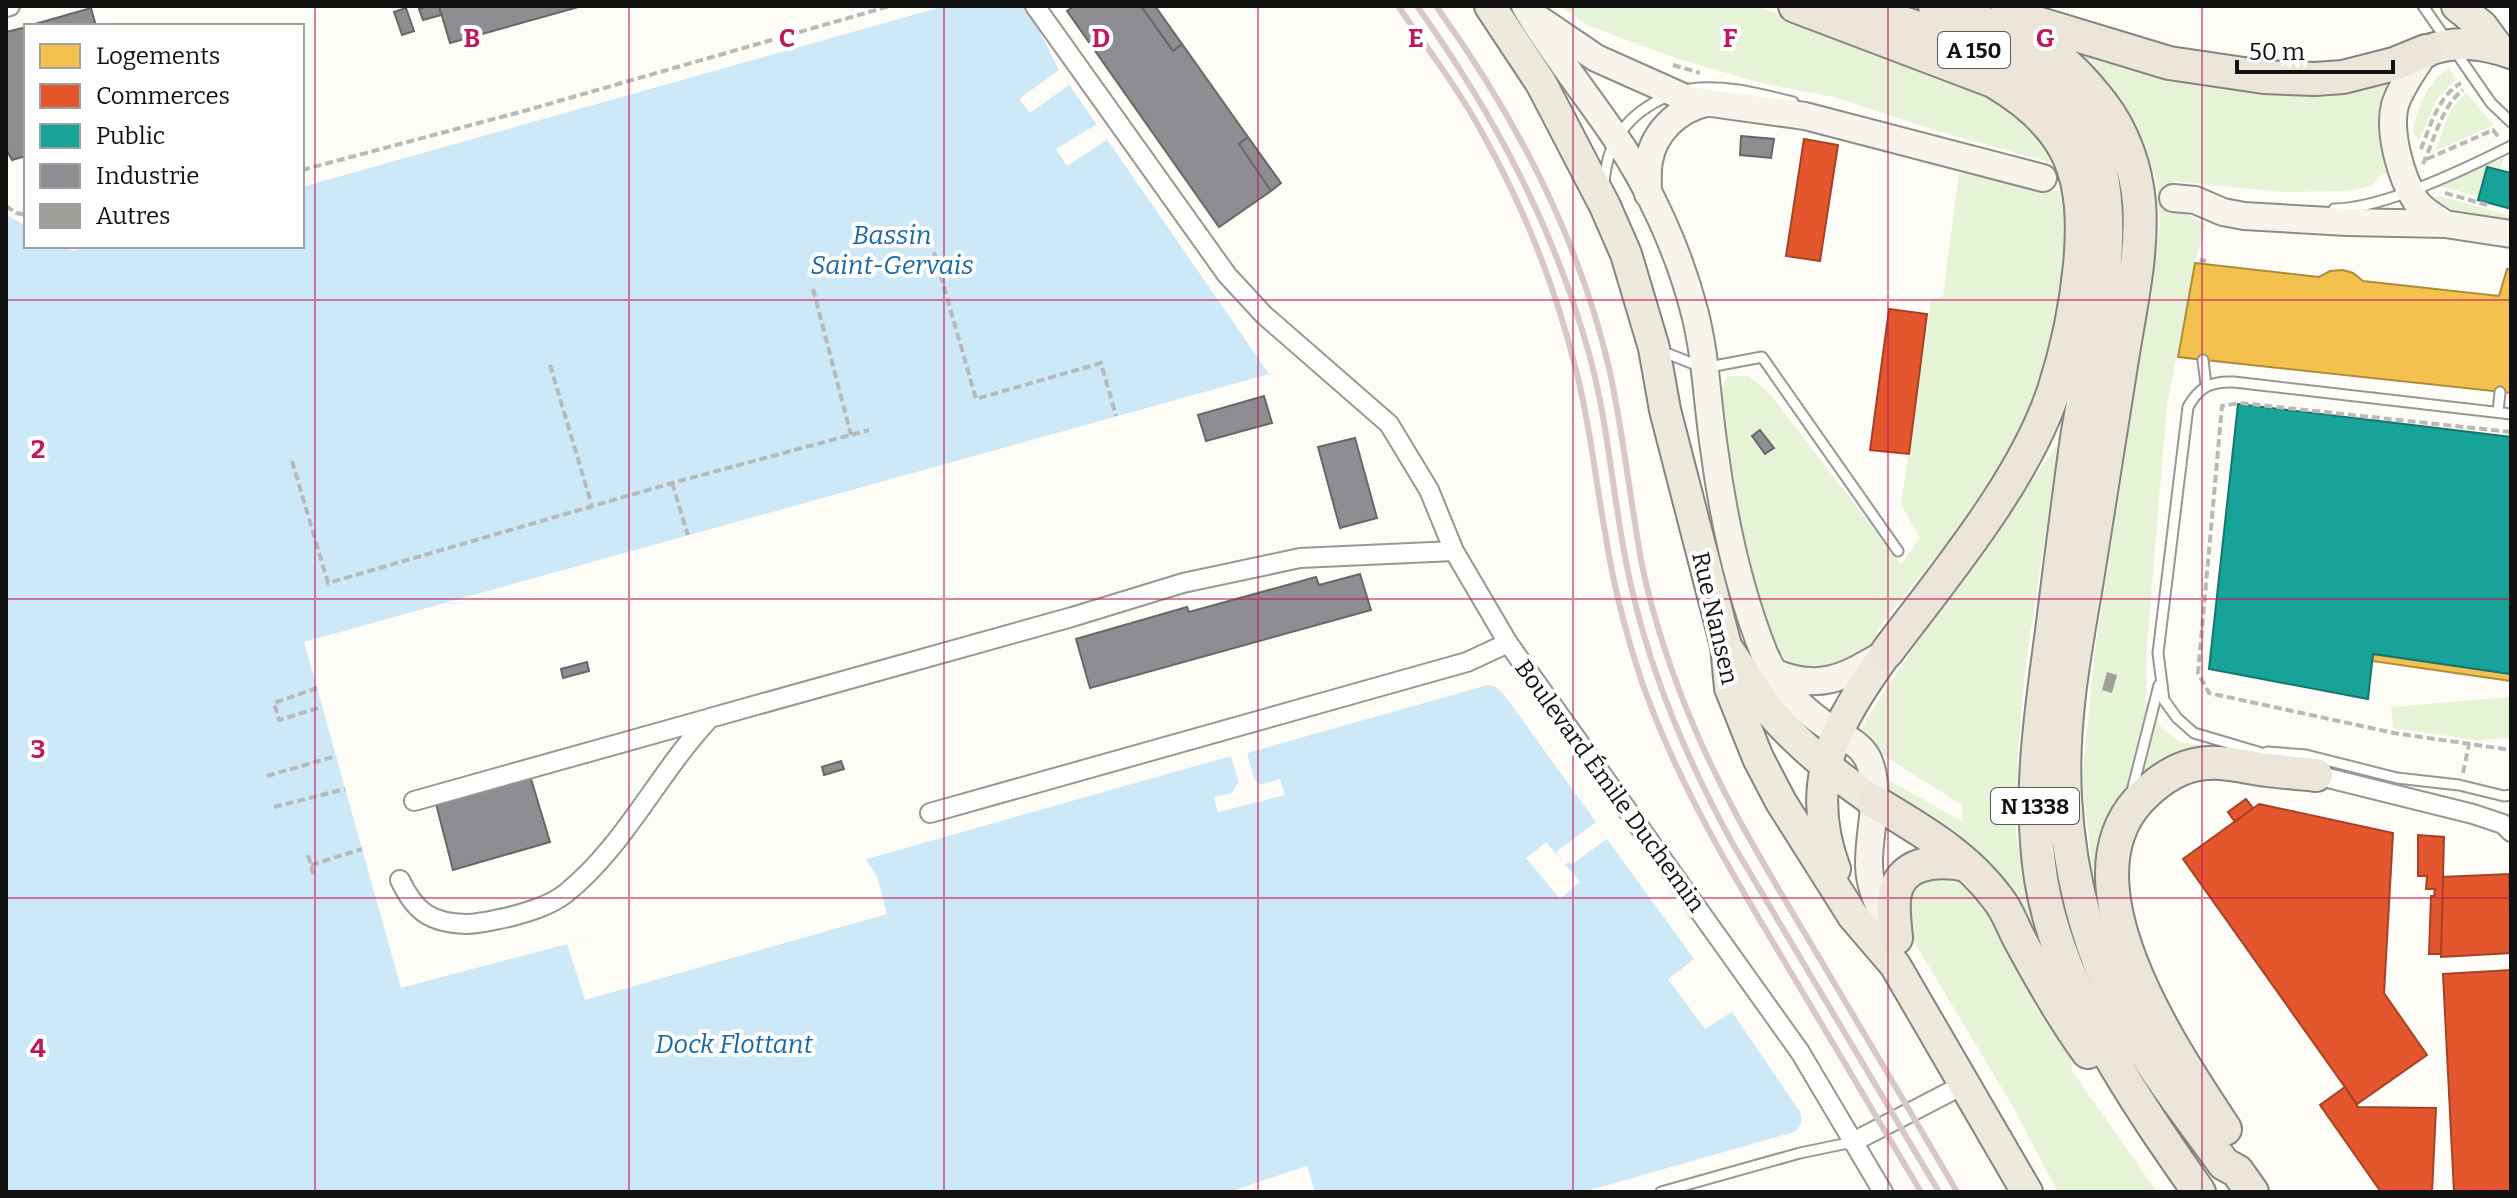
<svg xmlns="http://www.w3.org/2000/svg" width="2517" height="1198" viewBox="0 0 2517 1198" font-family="Bitter,serif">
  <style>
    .green { fill: #e7f3d7 }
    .water { fill: #cde8f7 }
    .pier { fill: #fdfcf7 }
    .homes { fill: #f2c14e; stroke: #ae8c3c; stroke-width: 2 }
    .shops { fill: #e4572e; stroke: #a54225; stroke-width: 2 }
    .public { fill: #17a398; stroke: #157770; stroke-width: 2 }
    .industry { fill: #8d8d92; stroke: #68686b; stroke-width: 2 }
    .building { fill: #a19f9c }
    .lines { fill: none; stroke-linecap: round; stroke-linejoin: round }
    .service-casing { stroke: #979795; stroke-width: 13 }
    .minor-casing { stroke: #979795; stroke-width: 22 }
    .secondary-casing { stroke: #8e8d8b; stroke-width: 30 }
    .primary-casing { stroke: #858482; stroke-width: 34 }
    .trunk-casing { stroke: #858482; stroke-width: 36 }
    .path { stroke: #b9b9b8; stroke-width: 4; stroke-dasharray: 8 4; stroke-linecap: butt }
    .service { stroke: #fffffe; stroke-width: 9 }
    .minor { stroke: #fffffe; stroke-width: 18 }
    .secondary { stroke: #f6f4eb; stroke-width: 26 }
    .primary { stroke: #ede9dc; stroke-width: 30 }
    .trunk { stroke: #ece5da; stroke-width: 32 }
    .rail { stroke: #d9c6c7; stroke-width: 6 }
    .grid { fill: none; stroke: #c2185b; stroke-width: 2; stroke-opacity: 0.55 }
    .labels { text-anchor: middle; stroke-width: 8; stroke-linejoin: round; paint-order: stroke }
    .shield { fill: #fff; stroke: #585858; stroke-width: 2 }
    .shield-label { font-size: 22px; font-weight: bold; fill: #111 }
    .street-label { font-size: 24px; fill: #111; stroke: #fff }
    .water-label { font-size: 26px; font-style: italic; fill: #1768a6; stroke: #fff }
    .grid-label { font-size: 26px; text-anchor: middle; font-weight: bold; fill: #c2185b; stroke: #fff; stroke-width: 8; stroke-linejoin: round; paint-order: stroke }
  </style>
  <rect width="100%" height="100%" fill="#fdfcf7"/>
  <path class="green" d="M1561 6H1757L1839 39 1992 95 2038 126 2057 164 1934 130 1834 97 1761 83 1675 58 1587 25Z
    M2070 51 2150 73 2335 93 2396 81 2395 169 2380 176 2371 186 2346 191 2282 192 2174 181 2170 207 2206 224 2196 258 2167 404 2147 644 2146 703 2161 727 2180 742 2202 746V752L2135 790 2116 959 2097 905 2082 781 2095 650 2160 225 2156 179 2137 130 2115 93Z
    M2449 68 2456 79 2437 99 2419 140 2413 133C2417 107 2427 83 2449 68Z
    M2466 93 2494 125 2435 151 2451 109Z
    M2504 157 2500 171 2487 167 2479 197 2439 186Z
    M1959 173 2068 193 2072 239 2047 370 2020 436 1951 538 1883 622 1864 656 1836 671 1792 664 1768 643 1740 549 1717 398 1728 376H1748L1769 393 1901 564 1920 538 1901 504 1931 300 1943 296Z
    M2440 196 2511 216V228L2448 213 2427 201Z
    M2059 442 2025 670 2018 751 2016 836 2039 941 1884 792 1885 778 1963 822 1962 805 1883 755 1861 728C1923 630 1993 537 2059 442Z
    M2511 697V738L2474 740 2393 728 2391 707Z
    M1940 875 1963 882 1986 901 2071 1055 2072 1071 2157 1192H2058L2012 1105 1916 945 1906 924 1911 892 1923 881Z"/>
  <path class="water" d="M945 6H1027L1059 70 1269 374 304 642 401 988 567 944 1231 756 1239 782 1232 793 1214 797 1218 812 1284 795 1280 779 1261 785 1254 779 1247 753 1488 685 1496 687 1505 696 1596 822 1556 852 1564 865 1569 862 1572 864 1607 839 1694 959 1668 979 1705 1029 1732 1012 1800 1112C1803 1121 1801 1126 1794 1132L1583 1192H6V215L26 226V246H63L73 251 91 246H302V187Z"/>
  <path class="pier" d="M1059 70 1069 85 1030 113 1019 99Z
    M1097 124 1107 140 1067 166 1056 149Z
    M1244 753H1247L1254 779 1261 785 1280 779 1285 795 1218 812 1214 797 1232 793 1239 782 1231 756 1235 755 1243 783 1234 796 1219 800 1221 807 1280 792 1278 784 1260 789 1251 782Z
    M1546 842 1580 882 1560 899 1526 858Z
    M865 858 877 876 887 914 585 1000 567 944Z
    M1307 1166 1315 1192H1229L1306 1166Z"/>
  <path class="homes" d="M2195 263 2319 277 2330 271 2343 270 2353 273 2363 281 2499 296 2507 269 2511 270V393L2178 357Z
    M2373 654 2511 674V681L2372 661Z"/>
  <path class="shops" d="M1804 139 1838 145 1820 261 1786 256Z
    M1889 309 1927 314 1909 454 1870 450Z
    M2246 799 2253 808 2235 822 2228 812Z
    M2259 804 2393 833 2384 993 2427 1055 2357 1104 2183 859Z
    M2418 835 2444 837 2441 954H2429L2431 896H2434L2435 889H2426L2427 876H2418Z
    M2509 874 2511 953 2441 957 2443 877Z
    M2511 970V1192H2454L2443 974Z
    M2345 1087 2358 1107 2436 1108 2432 1192H2381L2320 1105Z"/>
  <path class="public" d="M2487 167 2511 173V209L2478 200Z
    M2238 404 2511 437V674L2373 654 2368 699 2209 669Z"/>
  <path class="industry" d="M429 6H439L441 15 423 20 419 9Z
    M439 6H582L450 43Z
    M1074 6H1141L1173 51 1182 44 1248 137 1239 144 1271 191 1219 227 1067 11Z
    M1141 6H1155L1182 44 1173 51Z
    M91 8 96 26H28Z
    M406 8 414 31 402 35 394 12Z
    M26 27V156L12 160 6 149V32Z
    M1741 136 1774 139 1771 158 1740 155Z
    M1248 137 1281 183 1271 191 1239 144Z
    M1264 396 1272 423 1206 441 1198 415Z
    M1760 430 1774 448 1765 454 1752 436Z
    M1355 438 1377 518 1340 528 1318 447Z
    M1360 574 1371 610 1090 688 1076 639 1187 607 1189 612 1316 577 1319 585Z
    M587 662 589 671 563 678 561 669Z
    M841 761 844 769 824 775 822 767Z
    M528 769 550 842 453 870 434 796Z"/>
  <path class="building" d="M2107 672 2117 675 2112 693 2102 690Z"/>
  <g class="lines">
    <g class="service-casing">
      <path id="service" d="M2423 6 2446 39
        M2455 51 2491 103 2511 122
        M1690 89C1725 84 1759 94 1793 102
        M1604 185C1606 142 1628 113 1668 96
        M2334 209C2383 209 2467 168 2511 146
        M1661 351 1704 368 1762 357 1898 551
        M2203 360 2206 385
        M2498 412 2500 392
        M2267 752 2306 755 2397 778 2459 785 2504 796 2511 795
        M2275 757 2194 733 2177 718 2164 700 2158 653 2188 407C2199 387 2211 381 2234 382L2511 414
        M2132 791 2159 685
        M1661 1192 1800 1153 1853 1142"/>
    </g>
    <g class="minor-casing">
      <path id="minor" d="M1035 6 1227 275 1264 315 1389 424 1429 490 1454 551 1508 643 1800 1052 1883 1192
        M6 7 10 6
        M2316 775 2473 814 2503 824 2511 832
        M414 801 707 719
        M930 813 1467 662 1508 643
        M400 880C415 912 431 923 466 924 481 924 494 920 509 917 528 912 549 906 565 894 625 846 658 773 710 718L1072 617 1183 583 1300 558 1454 551
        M1853 1142 1963 1085"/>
    </g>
    <g class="secondary-casing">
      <path id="secondary" d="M1525 6C1551 51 1585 92 1614 135 1649 185 1679 252 1694 310 1706 355 1707 402 1714 448 1723 517 1738 588 1764 653 1776 682 1796 704 1821 722 1838 735 1863 742 1870 764 1881 795 1868 834 1869 866 1870 892 1882 912 1894 934
        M1540 20 1596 58 1690 100 1805 116 2043 178
        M2426 51C2415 68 2401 86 2395 105 2388 132 2401 178 2416 201 2423 211 2435 217 2445 224
        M1648 194C1648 183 1647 171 1649 161 1654 132 1678 109 1706 103
        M2173 198 2195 200 2223 212 2244 216 2347 222 2445 224 2511 234
        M1774 672C1818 692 1845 677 1884 654"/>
    </g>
    <g class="primary-casing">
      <path id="primary" d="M1490 6 1541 83 1605 206 1626 254 1654 348 1665 410 1726 646 1730 688 1758 758 1781 802 1853 916 1895 965 2027 1192
        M2457 6 2482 26 2499 49
        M2426 51C2456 40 2481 43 2511 53
        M1727 648C1742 669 1757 696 1773 715 1802 748 1837 776 1873 801
        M1835 869C1802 781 1836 723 1887 652"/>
    </g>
    <g class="trunk-casing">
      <path id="trunk" d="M1795 6 1993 81C2072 127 2088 177 2080 265 2076 307 2067 350 2054 390 2024 481 1944 576 1887 652
        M1852 6C1925 33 2038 55 2081 126 2087 136 2094 147 2097 157 2122 239 2090 355 2077 438 2068 502 2060 567 2052 631 2041 714 2028 795 2041 879 2059 990 2135 1101 2199 1192
        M1935 6C1973 19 2016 32 2051 53 2070 65 2088 86 2102 104 2123 131 2136 168 2139 202 2143 253 2130 308 2122 359 2110 435 2098 510 2086 586 2074 655 2061 726 2065 796 2069 878 2091 962 2134 1034 2160 1079 2193 1121 2224 1164L2237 1171 2252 1192
        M2007 14 2169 63 2264 77 2315 79 2343 77 2394 64 2426 51
        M1873 801C1918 828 1966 855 1998 899 2008 911 2013 928 2021 942 2041 979 2063 1018 2088 1052
        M1896 938C1895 926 1893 913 1894 900 1897 861 1937 859 1967 865
        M2225 1129C2175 1053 2061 887 2138 801 2154 784 2172 770 2194 765 2218 759 2243 767 2267 770 2283 772 2299 773 2316 775"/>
    </g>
    <path class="path" d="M1673 65 1700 73
      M2421 149C2430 126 2439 95 2461 83
      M2427 159 2493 130 2500 139
      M2423 164C2434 141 2442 105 2463 90
      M302 170 524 111 890 6
      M2445 193 2491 206
      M6 206 16 213 26 215
      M934 252 976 399 1101 363 1116 416
      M2200 260 2206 261
      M813 289 851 435
      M550 365 592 506
      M2511 432 2240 403 2222 406 2198 673 2209 693 2394 733 2511 750
      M292 461 328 583 672 483 869 430
      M672 483 688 535
      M317 688 274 703 279 720 322 707
      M2463 773 2469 744
      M267 776 336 756
      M274 807 345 789
      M308 855 314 876
      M311 865 362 849"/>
    <use href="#service" class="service"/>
    <use href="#minor" class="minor"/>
    <use href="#secondary" class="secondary"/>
    <use href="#primary" class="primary"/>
    <use href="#trunk" class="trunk"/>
    <path class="rail" d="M1398 6C1428 49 1460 91 1485 138 1525 210 1556 289 1576 370 1590 423 1595 478 1605 532 1613 584 1626 635 1643 685 1677 781 1728 867 1780 954 1827 1033 1874 1112 1921 1192
      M1417 6C1493 113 1552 223 1588 350 1611 430 1613 514 1633 594 1654 683 1690 766 1734 846L1939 1192
      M1436 6C1516 117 1579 237 1610 372 1623 434 1630 497 1641 560 1650 605 1664 650 1680 692 1713 780 1759 857 1807 937 1857 1022 1908 1107 1957 1192"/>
  </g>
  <path class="grid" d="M315 6V1192M629 6V1192M944 6V1192M1258 6V1192M1573 6V1192M1888 6V1192M2202 6V1192M6 300H2511M6 599H2511M6 898H2511"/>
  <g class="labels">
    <g class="shield">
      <rect x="1938" y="32" width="72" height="36" rx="6"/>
      <rect x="1991" y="788" width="88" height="36" rx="6"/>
    </g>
    <g class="shield-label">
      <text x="1974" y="58">A 150</text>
      <text x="2035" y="814">N 1338</text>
    </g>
    <g class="street-label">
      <text transform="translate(1715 618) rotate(77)" y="8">Rue Nansen</text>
      <text transform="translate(1610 786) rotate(54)" y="8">Boulevard Émile Duchemin</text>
    </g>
    <g class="water-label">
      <text x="892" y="244">Bassin<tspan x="892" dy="30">Saint-Gervais</tspan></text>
      <text x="734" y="1053">Dock Flottant</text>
    </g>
  </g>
  <g class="grid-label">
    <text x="472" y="47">B</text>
    <text x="787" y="47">C</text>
    <text x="1101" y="47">D</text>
    <text x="1416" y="47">E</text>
    <text x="1730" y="47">F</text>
    <text x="2045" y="47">G</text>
    <text x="38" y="458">2</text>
    <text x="38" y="758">3</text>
    <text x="38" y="1057">4</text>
  </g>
  <rect width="2517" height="1198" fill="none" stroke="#111111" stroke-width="16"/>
  <rect x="24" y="24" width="280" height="224" fill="#ffffff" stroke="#a0a0a0" stroke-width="2"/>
  <rect x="40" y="44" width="40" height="24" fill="#f2c14e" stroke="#a0a0a0" stroke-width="2"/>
  <text x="96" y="64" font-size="24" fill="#111111">Logements</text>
  <rect x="40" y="84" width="40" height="24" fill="#e4572e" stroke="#a0a0a0" stroke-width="2"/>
  <text x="96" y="104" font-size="24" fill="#111111">Commerces</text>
  <rect x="40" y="124" width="40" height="24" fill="#17a398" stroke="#a0a0a0" stroke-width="2"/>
  <text x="96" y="144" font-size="24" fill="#111111">Public</text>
  <rect x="40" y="164" width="40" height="24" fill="#8d8d92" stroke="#a0a0a0" stroke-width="2"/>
  <text x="96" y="184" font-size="24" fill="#111111">Industrie</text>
  <rect x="40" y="204" width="40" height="24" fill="#a19f9c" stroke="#a0a0a0" stroke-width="2"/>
  <text x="96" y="224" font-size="24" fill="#111111">Autres</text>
  <path d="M2237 60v12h156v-12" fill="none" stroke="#111111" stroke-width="4"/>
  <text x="2249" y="60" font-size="24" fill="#111111" stroke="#ffffff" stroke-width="6" paint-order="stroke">50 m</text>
</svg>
